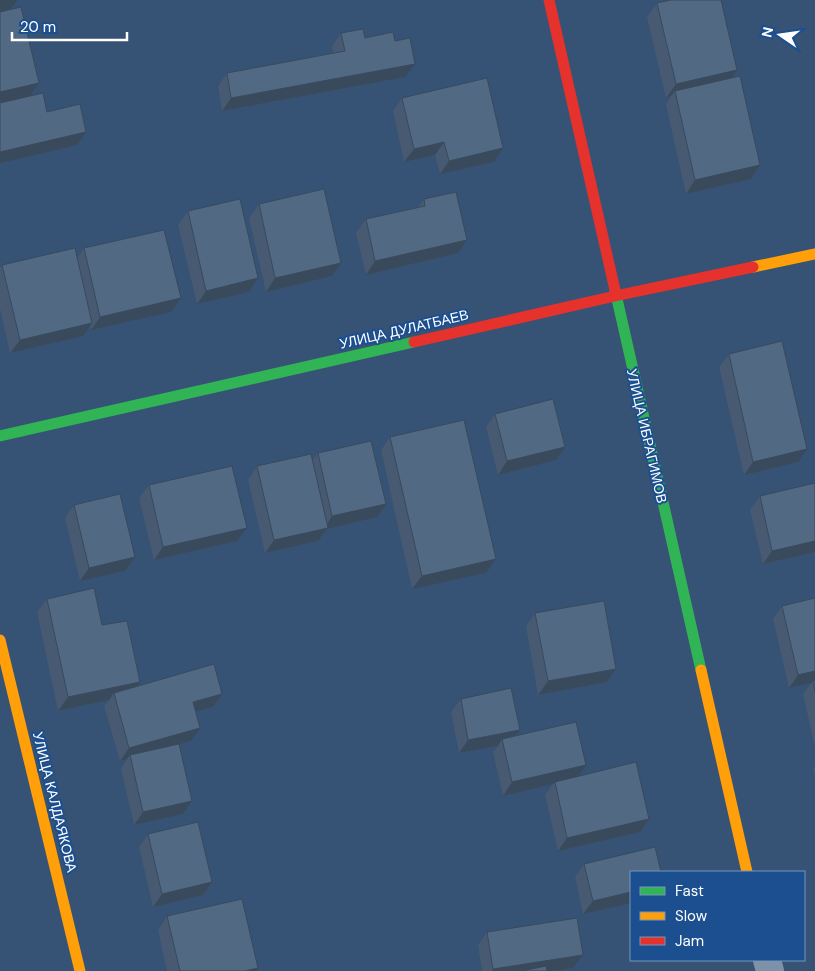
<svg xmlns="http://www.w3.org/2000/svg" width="815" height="971" viewBox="0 0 815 971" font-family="'DM Sans',sans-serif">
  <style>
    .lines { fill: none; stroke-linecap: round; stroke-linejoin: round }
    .street { stroke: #7d92a8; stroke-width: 28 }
    .fast { stroke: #30b455; stroke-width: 11 }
    .slow { stroke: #ff9f0a; stroke-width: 11 }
    .jam { stroke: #e5322d; stroke-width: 11 }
    .wall { fill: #475a72 }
    .shaded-wall { fill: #394a5c }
    .building { fill: #526984; stroke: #394a5c }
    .labels { text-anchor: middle; stroke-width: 4; stroke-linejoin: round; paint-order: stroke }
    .street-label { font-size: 14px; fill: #fff; stroke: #1b4f8f }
  </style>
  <rect width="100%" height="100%" fill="#365274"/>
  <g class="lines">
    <path class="street" d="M767 960 770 971"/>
    <path class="fast" d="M615 290 701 670
      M0 436 414 342"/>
    <path class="slow" d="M753 267 815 254
      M0 640 80 971
      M701 670 747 872"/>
    <path class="jam" d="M549 0 615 290
      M414 342 615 296 753 267"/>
  </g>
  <path class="wall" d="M657 3 731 78 760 165 751 179 686 194 666 105 671 96 666 98 647 17Z
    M341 33 365 38 395 41 405 77 222 111 218 86 227 73 333 53 332 46Z
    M402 98 494 162 440 174 435 155 404 162 393 111Z
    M424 199 467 240 458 253 366 275 356 233 366 219 418 207Z
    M259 204 341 263 332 276 266 292 249 218Z
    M188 211 258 278 249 292 197 304 178 225Z
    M84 248 171 312 91 330 90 326 83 336 10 353 0 309V268L2 265 77 259Z
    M729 354 798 462 744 475 719 367Z
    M495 414 565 447 556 460 498 475 486 427Z
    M390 437 496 559 486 573 412 589 381 450Z
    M318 453 377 517 327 529 318 541 265 553 248 480 257 466 312 461Z
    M815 483V552L763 564 750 510 760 496Z
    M149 485 237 541 154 560 139 498Z
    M74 505 125 571 80 581 65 518Z
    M815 598V743H814L803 694 811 683 789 688 773 619 782 606Z
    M47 599 102 625 136 686 222 694 213 707 196 712 191 741 178 745 192 801 183 814 134 825 121 769 127 759 120 761 104 706 109 700 58 711 37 612Z
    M535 613 616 669 607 682 538 695 526 626Z
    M461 699 515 736 578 776 649 819 640 832 558 851 545 795 553 784 503 796 493 752 498 746 459 753 451 712Z
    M815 767V777L813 770Z
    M148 834 212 882 203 895 153 907 139 847Z
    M584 864 631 872V903L583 914 575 877Z
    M167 916 256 971H167L158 930Z
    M487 932 583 955 573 968 554 971H482L478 945Z"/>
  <path class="shaded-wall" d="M0 0H17L11 9 0 11Z
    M415 64 405 77 222 111 231 98Z
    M737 70 727 84 675 91 671 96 666 98 676 84Z
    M39 83 29 97 0 104V92Z
    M86 132 77 145 0 163V152Z
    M444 142 435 155 404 162 414 149Z
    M503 148 494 162 440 174 449 161Z
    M760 165 751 179 686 194 695 180Z
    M467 240 458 253 366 275 375 261Z
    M341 263 332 276 266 292 275 278Z
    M258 278 249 292 197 304 206 291Z
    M181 298 171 312 91 330 100 317Z
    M92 323 83 336 10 353 20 340Z
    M565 447 556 460 498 475 507 461Z
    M807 449 798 462 744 475 753 462Z
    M386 504 377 517 327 529 318 541 265 553 274 540 324 529 332 516Z
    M247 528 237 541 154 560 163 547Z
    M815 541V552L763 564 772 551Z
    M135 557 125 571 80 581 89 568Z
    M496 559 486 573 412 589 422 576Z
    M616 669 607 682 538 695 548 681Z
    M815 671V682L813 681 811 683 789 688 798 675Z
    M140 682 131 695 114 693 109 700 58 711 68 697Z
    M222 694 213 707 184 715 193 702Z
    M200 728 191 741 131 758 130 755 127 759 120 761 129 748Z
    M520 730 510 743 502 739 498 746 459 753 468 740Z
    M586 765 577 778 555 782 553 784 503 796 512 782Z
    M192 801 183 814 134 825 143 812Z
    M649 819 640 832 558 851 567 838Z
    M212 882 203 895 153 907 162 894Z
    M631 892V903L583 914 593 901Z
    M583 955 573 968 554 971H492L493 969Z
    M258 968 256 971H245Z"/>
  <path class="building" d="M671 0H721L737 70 676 84 657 3Z
    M21 7 39 83 0 92V12Z
    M363 29 365 38 393 32 395 41 410 38 415 64 231 98 227 73 345 51 341 33Z
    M740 76 760 165 695 180 675 91Z
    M487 78 503 148 449 161 444 142 414 149 402 98Z
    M43 93 47 112 80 104 86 132 0 152V103Z
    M324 189 341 263 275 278 259 204Z
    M456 192 467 240 375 261 366 219 425 206 424 199Z
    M240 199 258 278 206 291 188 211Z
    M164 230 181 298 100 317 84 248Z
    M75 248 92 323 20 340 2 265Z
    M782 341 807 449 753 462 729 354Z
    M553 399 565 447 507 461 495 414Z
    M464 420 496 559 422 576 390 437Z
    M371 441 386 504 332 516 318 453Z
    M311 454 328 528 274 540 257 466Z
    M232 466 247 528 163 547 149 485Z
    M815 483V541L772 551 760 496Z
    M120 494 135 557 89 568 74 505Z
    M94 588 102 625 127 621 140 682 68 697 47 599Z
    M815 598V671L798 675 782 606Z
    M604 601 616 669 548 681 535 613Z
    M214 664 222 694 193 702 200 728 129 748 114 693Z
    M815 680V692L813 681Z
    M511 688 520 730 468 740 461 699Z
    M576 722 586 765 512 782 502 739Z
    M179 744 192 801 143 812 130 755Z
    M636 762 649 819 567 838 555 782Z
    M198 822 212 882 162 894 148 834Z
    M655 847 661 872H631V892L593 901 584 864Z
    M242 899 258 968 245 971H180L167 916Z
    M577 918 583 955 493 969 487 932Z
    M546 966 547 971H522Z"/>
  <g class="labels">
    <g class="street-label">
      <text transform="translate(404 329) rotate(-13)" y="5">УЛИЦА ДУЛАТБАЕВ</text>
      <text transform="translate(647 436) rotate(77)" y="5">УЛИЦА ИБРАГИМОВ</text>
      <text transform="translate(55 802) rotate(76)" y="5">УЛИЦА КАЛДАЯКОВА</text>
    </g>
  </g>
  <rect x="630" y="871" width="175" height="90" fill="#1b4f8f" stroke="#7695bc"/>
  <rect x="640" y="887" width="25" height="8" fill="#30b455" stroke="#7695bc"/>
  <text x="675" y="896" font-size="15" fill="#ffffff">Fast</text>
  <rect x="640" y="912" width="25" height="8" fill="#ff9f0a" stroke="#7695bc"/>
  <text x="675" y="921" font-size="15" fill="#ffffff">Slow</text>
  <rect x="640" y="937" width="25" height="8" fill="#e5322d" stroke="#7695bc"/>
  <text x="675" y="946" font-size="15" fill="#ffffff">Jam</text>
  <g transform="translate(780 35) rotate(283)" stroke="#1b4f8f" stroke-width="4" paint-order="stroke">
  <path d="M0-4L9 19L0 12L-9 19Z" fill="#ffffff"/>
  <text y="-8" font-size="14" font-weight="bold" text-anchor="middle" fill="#ffffff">N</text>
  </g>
  <path d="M12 32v8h115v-8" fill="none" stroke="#ffffff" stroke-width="2.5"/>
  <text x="20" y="32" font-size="15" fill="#ffffff" stroke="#1b4f8f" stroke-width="4" paint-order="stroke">20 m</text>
</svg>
